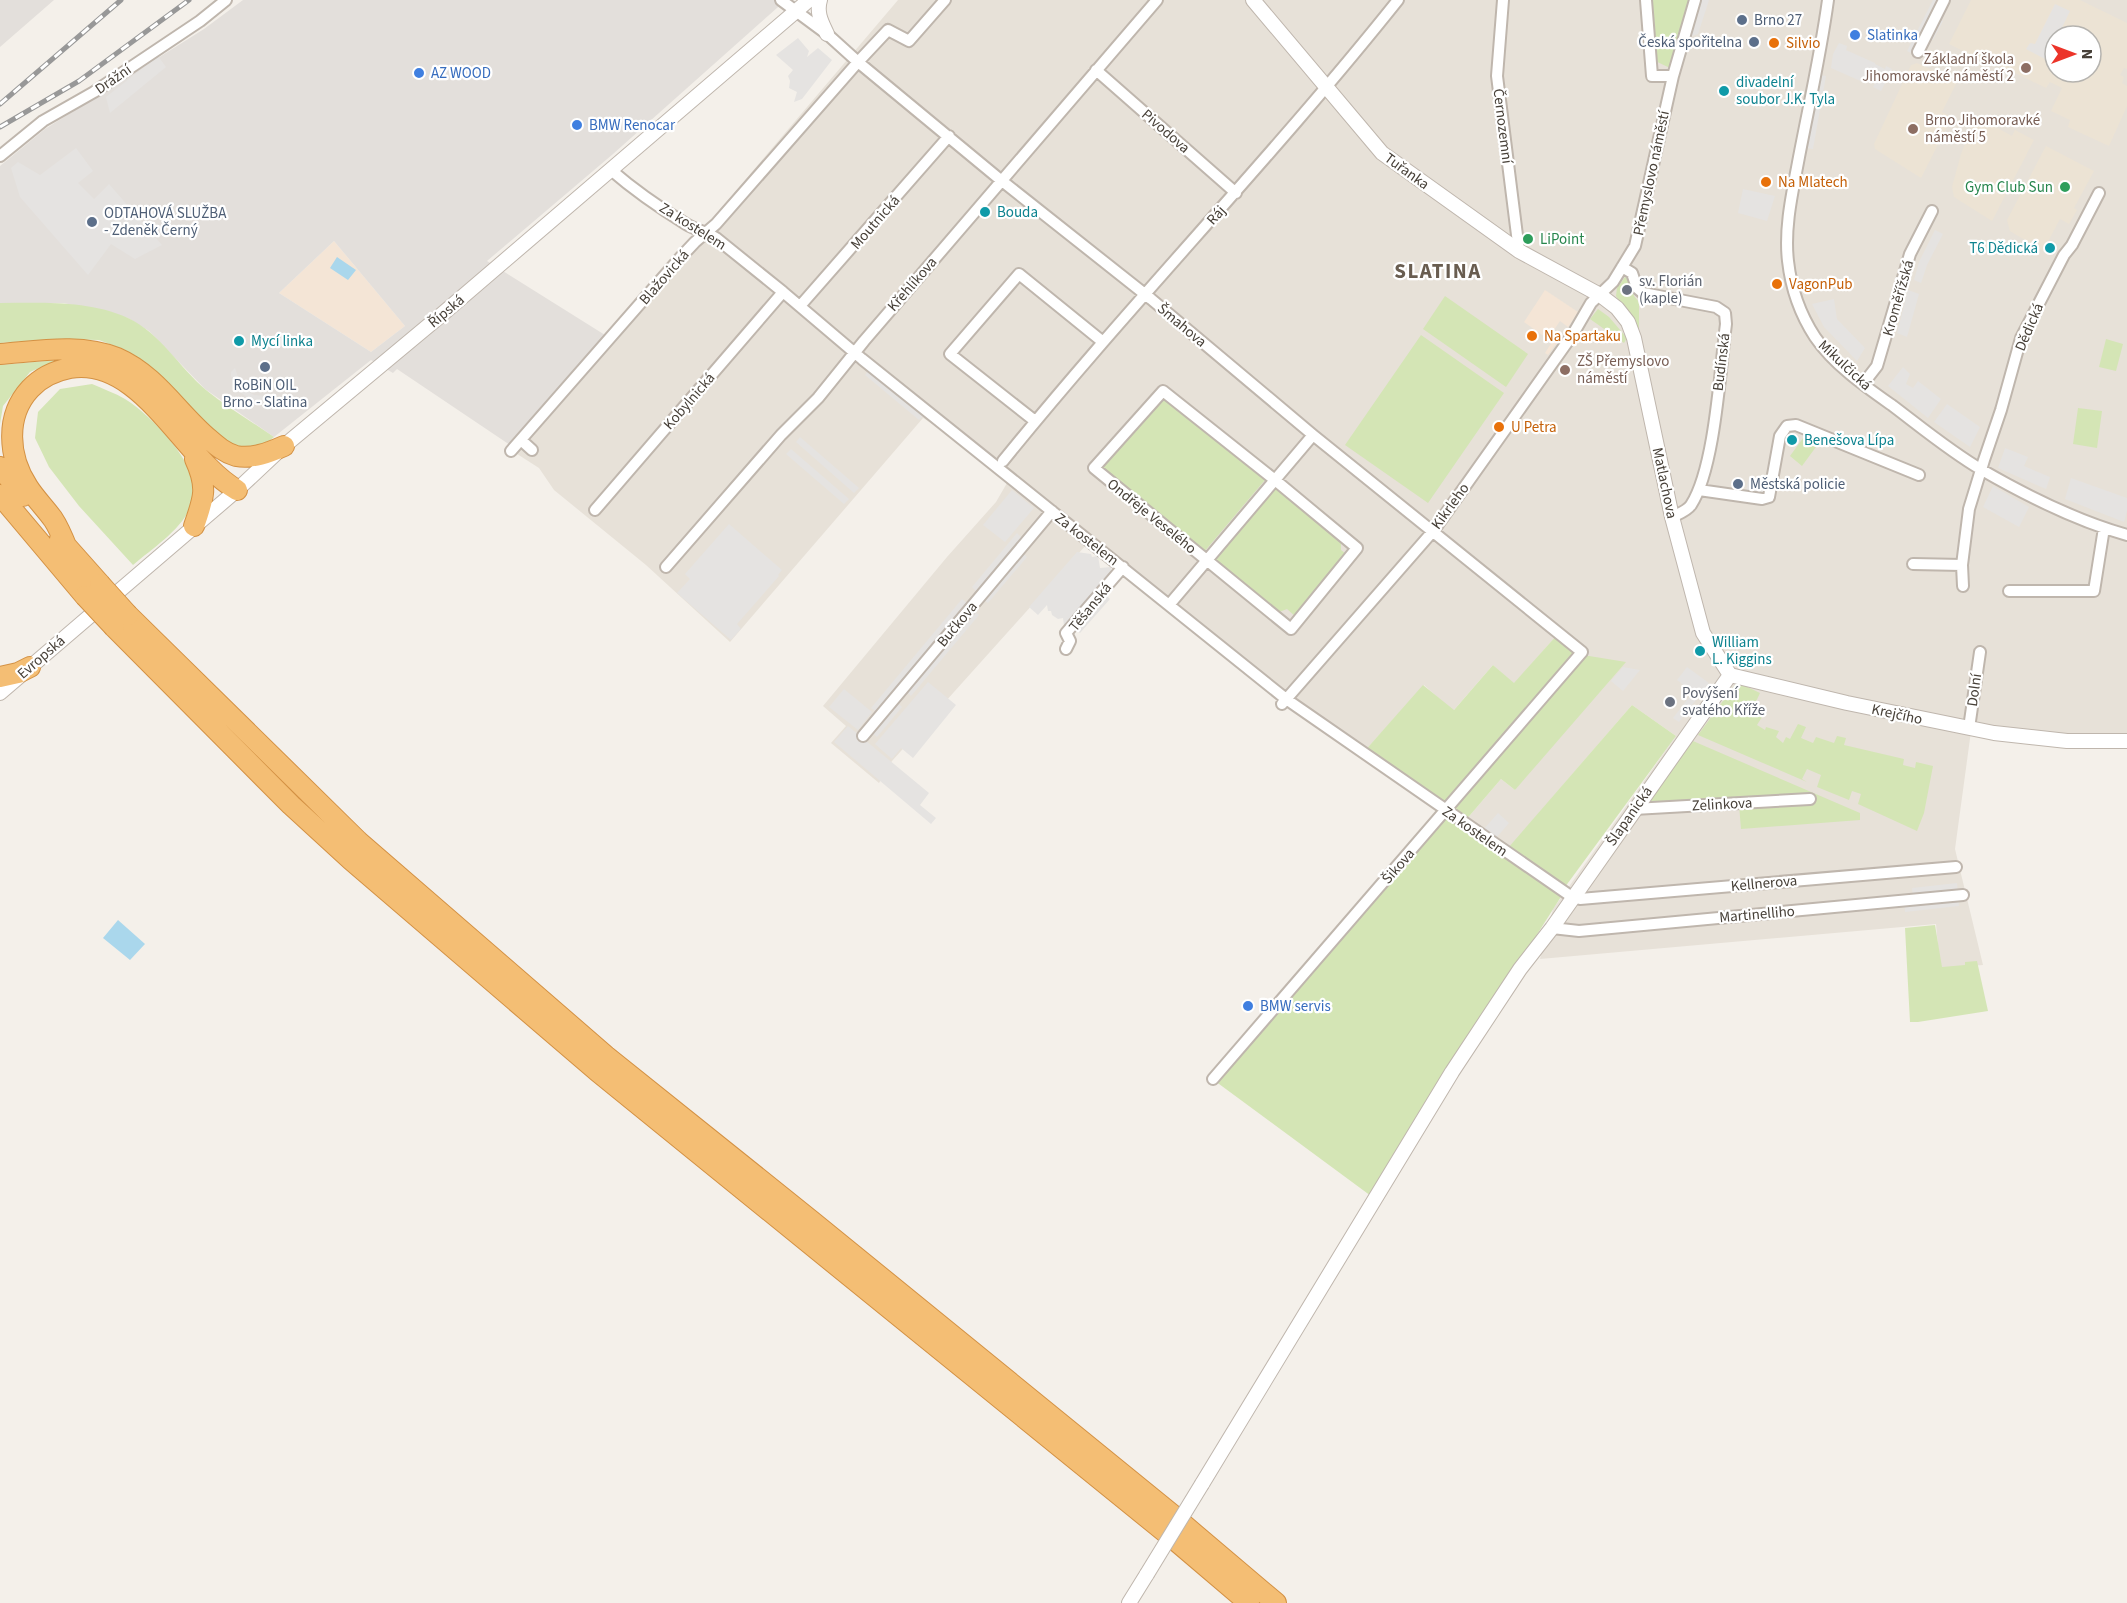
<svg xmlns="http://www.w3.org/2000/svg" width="2127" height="1603" viewBox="0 0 2127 1603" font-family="'Source Sans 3',sans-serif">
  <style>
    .residential { fill: #e7e1d8; fill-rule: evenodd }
    .commercial { fill: #f4e5d6 }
    .industrial { fill: #e3dfdb; fill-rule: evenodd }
    .education { fill: #ece3d4; fill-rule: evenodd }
    .green { fill: #d4e5b5 }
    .parking { fill: #e5e3e1 }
    .water { fill: #aad7ec }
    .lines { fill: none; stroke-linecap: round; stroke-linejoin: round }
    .minor-casing { stroke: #bfb6ad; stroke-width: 14 }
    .tertiary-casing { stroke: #bfb6ad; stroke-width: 16 }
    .motorway-casing { stroke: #d39144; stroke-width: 22 }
    .minor { stroke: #fff; stroke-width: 10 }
    .tertiary { stroke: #fff; stroke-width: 14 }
    .motorway { stroke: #f4be74; stroke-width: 20 }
    .rail-casing { stroke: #989898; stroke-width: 5 }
    .rail { stroke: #fff; stroke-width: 3; stroke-dasharray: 9; stroke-linecap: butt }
    .tertiary-bridge-casing { stroke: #bfb6ad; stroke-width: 16; stroke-linecap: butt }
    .motorway-bridge-casing { stroke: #d39144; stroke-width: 22; stroke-linecap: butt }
    .tertiary-bridge { stroke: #fff; stroke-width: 14 }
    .motorway-bridge { stroke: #f4be74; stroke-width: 20 }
    .service-dot { fill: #5c6f8a; stroke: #fff; stroke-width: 2 }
    .shop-dot { fill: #3f7fe0; stroke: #fff; stroke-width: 2 }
    .food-dot { fill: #e8710a; stroke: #fff; stroke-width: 2 }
    .education-dot { fill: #8d6e63; stroke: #fff; stroke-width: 2 }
    .culture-dot { fill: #0f9aa8; stroke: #fff; stroke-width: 2 }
    .leisure-dot { fill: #2e9e5b; stroke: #fff; stroke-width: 2 }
    .worship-dot { fill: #6b7280; stroke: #fff; stroke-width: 2 }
    .labels { text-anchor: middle; stroke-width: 4.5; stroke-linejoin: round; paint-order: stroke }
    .service-label { font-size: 15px; fill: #4e5e75; stroke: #fff; text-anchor: start }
    .shop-label { font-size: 15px; fill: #366cbe; stroke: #fff; text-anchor: start }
    .food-label { font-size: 15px; fill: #c56008; stroke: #fff; text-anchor: start }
    .education-label { font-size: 15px; fill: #785e54; stroke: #fff; text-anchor: start }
    .street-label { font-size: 15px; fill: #474038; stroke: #fff }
    .culture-label { font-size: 15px; fill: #0d838f; stroke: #fff; text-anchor: start }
    .leisure-label { font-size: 15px; fill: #27864d; stroke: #fff; text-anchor: end }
    .worship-label { font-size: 15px; fill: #5b616d; stroke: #fff; text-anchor: start }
    .district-label { font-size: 21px; font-weight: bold; letter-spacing: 1.5px; fill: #695d50; stroke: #fff }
  </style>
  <rect width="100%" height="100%" fill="#f4f0ea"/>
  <path class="residential" d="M898 0H2127V735L2071 737 1972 724 1955 849 1983 965 1940 968 1936 924 1540 959 1553 909 1676 736 1632 705 1507 850 1465 821 1501 779 1515 790 1583 655 1557 635 1514 684 1493 665 1453 711 1424 685 1362 754 1087 544 892 761 879 783 831 743 846 726 823 706 947 557 996 502 1007 483 946 433 923 418 730 642 646 565 554 490 539 468 514 452ZM2055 36H2091V72H2055Z"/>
  <path class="commercial" d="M334 241 405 326 371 352 279 293Z
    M1545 290 1578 312 1568 327 1560 321 1552 333 1560 338 1548 355 1545 353 1552 342 1524 322Z"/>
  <path class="industrial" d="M0 0H54L0 47Z
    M243 0H786L613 154 487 261 605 335 510 445 397 369 393 373 371 360 274 437 205 389 149 331 128 318 64 303H0V166L45 129 204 29ZM334 241 405 326 371 352 279 293Z"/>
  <path class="education" d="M1971 0H2080L2127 23V69L2124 68 2120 75 2124 77 2122 83 2127 86V106L2109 146 2068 127 2070 120 2051 111 2062 88 2050 82 2046 88 1984 58 1983 61 1949 44ZM2055 36H2091V72H2055Z
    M1917 63 1957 82 1942 112 1952 117 1921 178 1875 149 1874 144 1911 65Z
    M1981 119 2012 136 2015 130 2034 140 1992 221 1954 197 1952 187 1961 154 1974 122Z
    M2046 146 2094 171 2074 208 2077 210 2069 224 2060 219 2043 251 2010 231 2007 220Z"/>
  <path class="green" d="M1648 0H1690L1670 68 1651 59Z
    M1625 277 1631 279 1634 296 1639 302V332L1616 296 1617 288Z
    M1445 296 1528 354 1506 387 1423 329Z
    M0 303C42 303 88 300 128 318 160 333 179 367 206 390 227 407 251 421 274 437L256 452 245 453 217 440 182 398 156 372 125 350 99 340 56 339 0 343Z
    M1598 309 1609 317 1627 338 1624 343 1590 319Z
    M1421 335 1504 393 1428 503 1345 445Z
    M2106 339 2123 344 2116 371 2099 367Z
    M57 360 30 372 3 406 0 424V365Z
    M92 384C103 389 115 393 125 399 151 415 205 469 193 502 183 529 154 547 133 565L79 506 49 467 35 438 38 412 60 389Z
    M1161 395 1264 475 1265 480 1204 552 1099 467Z
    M2078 408 2102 411 2097 448 2073 444Z
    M1806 434 1821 440 1802 466 1790 456Z
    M1277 485 1341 538V550L1350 557 1297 618 1287 609 1274 614 1212 562Z
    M1557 635 1583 655 1626 662 1515 790 1501 779 1465 821 1564 892 1371 1196 1215 1081 1443 816 1362 754 1423 685 1454 710 1493 665 1514 683Z
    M1737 682 1760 693 1752 710 1762 717 1757 725 1765 730 1766 727 1779 731 1776 737 1783 743 1786 737 1790 739 1798 724 1806 727 1801 738 1813 743 1816 737 1834 743 1837 736 1846 738 1844 745 1904 759 1903 765 1915 768 1916 762 1933 766 1924 813 1917 831 1858 804 1861 794 1852 791 1849 800 1817 787 1821 775 1807 769 1802 779 1807 782 1698 735Z
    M1632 705 1676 736 1565 887 1508 848Z
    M1693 741 1860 813V820L1741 829 1739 805 1643 810Z
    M1935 925 1942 967 1965 965V962L1977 961 1988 1011 1918 1022H1910L1905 928Z"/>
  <path class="parking" d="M1700 0H1709L1698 34 1689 37Z
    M1933 0H1940L1932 16 1943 21 1933 40 1923 35 1913 54 1907 51Z
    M2055 4 2070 11 2058 36H2055V42L2047 60 2026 49 2030 43 2035 44Z
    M798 38 809 51 807 57 818 48 832 60 802 99 794 102 797 92 789 88 790 81 788 76 793 70 776 55Z
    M1839 43 1847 46 1846 50 1875 63V64L1885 69 1886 66 1892 69 1881 91 1873 87 1876 81 1868 77 1865 83 1831 68 1833 54Z
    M158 56 166 67 110 113 106 97Z
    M1820 75 1826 76 1813 149 1806 148Z
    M76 148 93 171 78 183 94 199 109 184 162 245 135 259 111 244 88 275 20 197 11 168 18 162 40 175Z
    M1743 189 1775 196 1767 221 1738 213Z
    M1935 230 1943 234 1927 265 1921 283 1914 280 1919 262Z
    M1908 290 1919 294 1907 337 1897 333Z
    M1834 299 1837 319 1865 348 1857 361 1824 327 1812 304Z
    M1903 367 1910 374 1906 384 1913 388 1918 381 1941 399 1928 418 1888 386Z
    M235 368 239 380 247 391 254 395 265 396 263 403 249 399 239 391 231 376V372Z
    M869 370 924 415 919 420 865 375Z
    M1947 404 1980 427 1970 447 1934 422Z
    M800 437 859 488 854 493 796 442Z
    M2005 448 2028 457 2024 466 2050 477 2046 489 1998 468Z
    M791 449 849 499 844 504 786 454Z
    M1749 477 1765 480 1763 493 1746 492Z
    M2071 478 2127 498V511L2124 522 2065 499Z
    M1993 486 2029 507 2019 527 1983 507Z
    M1012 490 1034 508 1005 542 983 525Z
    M729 524 782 570 778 575 779 576 737 624 741 629 731 640 677 593 690 579 685 574Z
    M1017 533 1022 538 977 592 972 587Z
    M1022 552 1027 557 988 603 983 599Z
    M1077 552 1091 554 1092 557 1098 556 1100 568 1111 567V575L1105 594 1110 599 1080 633 1072 627 1068 630 1064 626 1063 618 1058 619 1052 615 1051 611H1048L1047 605 1038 615 1029 607Z
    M962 599 968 604 877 712 871 708Z
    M973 611 979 615 911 696 906 691Z
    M1623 667 1640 670 1623 691 1611 681Z
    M1687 667 1709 683 1679 722 1673 718 1693 692 1677 680Z
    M928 682 956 705 913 758 901 748 892 759 875 744Z
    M844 689 872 712 858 730 829 707Z
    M897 702 902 707 877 737 872 733Z
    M848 726 929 793 920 805 936 818 931 824 834 742Z
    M1498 813 1509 823 1496 838 1484 829Z
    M1957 883 1959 906 1905 912 1904 899 1913 898 1912 888Z"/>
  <path class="water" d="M337 257 356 270 348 280 330 268Z
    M118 920 145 944 130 960 103 938Z"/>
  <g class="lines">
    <g class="minor-casing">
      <path id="minor" d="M781 0 827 34 858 62 997 177 1151 299 1313 435 1582 652 1213 1079
        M1503 0 1497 76 1519 251
        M1646 0 1652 76H1673
        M1828 0C1821 52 1809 105 1799 157 1793 190 1784 226 1788 261 1791 288 1800 314 1815 337 1834 365 1866 387 1893 406 1922 428 1951 452 1982 470 2027 496 2077 521 2127 535
        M1918 52 1944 0
        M1096 70 1236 193
        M0 156 43 121 94 92 200 21 226 0
        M611 170C634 190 660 208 686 224 696 230 706 232 716 238L783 292 862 359 1286 699 1572 897 1580 899 1956 867
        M1622 267 1632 273 1637 288 1643 293 1716 307 1725 313 1726 324C1720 370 1715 468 1691 505 1687 511 1678 514 1672 517
        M800 306 949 136
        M1863 384 1877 366 1910 254 1932 211
        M1163 391 1275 480 1357 548 1291 629 1094 468Z
        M1035 421 950 354 1019 274 1103 342
        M521 440 532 450
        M511 451 680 258 695 242 716 224 858 62 888 30 909 41 945 0
        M1003 461C1130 304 1272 158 1398 0
        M1699 490 1762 499 1769 497 1780 436 1787 426 1796 425 1919 475
        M595 510 783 292
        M1913 564 1962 565
        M666 567 781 435 818 398 864 341 1157 0
        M1963 586 1962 565 1969 509 1984 460 2001 410 2021 338 2064 255 2072 245 2099 193
        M2009 591H2094L2104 528
        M1169 605 1313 435
        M1066 649 1070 641 1066 633 1123 567
        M1282 704 1434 530 1573 334 1591 303 1613 282 1635 246 1673 76 1695 0
        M1969 728 1980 652
        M863 736 1052 511
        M1634 809 1810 799
        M1552 928 1579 931 1963 895"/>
    </g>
    <g class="tertiary-casing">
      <path id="tertiary" d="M820 0C816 13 822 23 827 34
        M1253 0 1382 153 1519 251 1600 295 1617 308 1628 322 1634 338 1672 517 1703 633 1730 675
        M1730 675 1847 703 1994 733 2067 741H2127
        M0 693 237 490 284 446 440 316 809 0
        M1202 1484 1452 1072 1520 969 1552 928 1730 675
        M1129 1603 1147 1574"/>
    </g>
    <g class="motorway-casing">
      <path id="motorway" d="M0 354C38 351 81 343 117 358 156 375 178 413 209 439 217 446 225 453 236 456 253 459 268 453 284 446
        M0 467 23 496
        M0 495 85 596
        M194 526C204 498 208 487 195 459
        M60 539 100 584
        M67 548C63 538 59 528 53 519 45 508 35 498 28 487 8 457 5 416 30 389 41 377 54 371 70 368 142 356 183 459 237 490
        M128 615 358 841 606 1056 813 1222 1174 1516
        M114 627 291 805 351 860 597 1071 1165 1532
        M0 677 18 673 30 667
        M1184 1525 1276 1603
        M1175 1540 1249 1603"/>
    </g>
    <use href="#minor" class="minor"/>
    <use href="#tertiary" class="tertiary"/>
    <use href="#motorway" class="motorway"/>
    <g class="rail-casing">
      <path id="rail" d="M0 104 121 0
        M0 127 79 81 189 0"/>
    </g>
    <use href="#rail" class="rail"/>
    <g class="tertiary-bridge-casing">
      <path id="tertiary-bridge" d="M1147 1574 1202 1484"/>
    </g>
    <g class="motorway-bridge-casing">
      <path id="motorway-bridge" d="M100 584 128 615
        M85 596 114 627"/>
    </g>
    <use href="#tertiary-bridge" class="tertiary-bridge"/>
    <use href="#motorway-bridge" class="motorway-bridge"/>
  </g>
  <g class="service-dot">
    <circle cx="1742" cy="20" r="6"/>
    <circle cx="1754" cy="42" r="6"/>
    <circle cx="92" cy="222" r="6"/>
    <circle cx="265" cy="367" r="6"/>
    <circle cx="1738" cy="484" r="6"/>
  </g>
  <g class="shop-dot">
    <circle cx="1855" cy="35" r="6"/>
    <circle cx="419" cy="73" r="6"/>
    <circle cx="577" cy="125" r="6"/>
    <circle cx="1248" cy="1006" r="6"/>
  </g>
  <g class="food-dot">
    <circle cx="1774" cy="43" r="6"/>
    <circle cx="1766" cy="182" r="6"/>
    <circle cx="1777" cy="284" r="6"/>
    <circle cx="1532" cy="336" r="6"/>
    <circle cx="1499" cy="427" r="6"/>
  </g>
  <g class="education-dot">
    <circle cx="2026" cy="68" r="6"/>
    <circle cx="1913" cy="129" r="6"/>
    <circle cx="1565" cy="370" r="6"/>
  </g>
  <g class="culture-dot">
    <circle cx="1724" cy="91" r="6"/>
    <circle cx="985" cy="212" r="6"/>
    <circle cx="2050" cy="248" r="6"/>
    <circle cx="239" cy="341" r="6"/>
    <circle cx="1792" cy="440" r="6"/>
    <circle cx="1700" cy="651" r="6"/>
  </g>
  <g class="leisure-dot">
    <circle cx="2065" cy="187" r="6"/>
    <circle cx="1528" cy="239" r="6"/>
  </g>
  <g class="worship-dot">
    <circle cx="1627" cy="290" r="6"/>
    <circle cx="1670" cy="702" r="6"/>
  </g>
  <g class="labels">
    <g class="service-label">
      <text x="1754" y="25">Brno 27</text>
      <text x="1742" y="47" text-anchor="end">Česká spořitelna</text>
      <text x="104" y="218">ODTAHOVÁ SLUŽBA<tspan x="104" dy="17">- Zdeněk Černý</tspan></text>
      <text x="265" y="390" text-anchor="middle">RoBiN OIL<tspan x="265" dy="17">Brno - Slatina</tspan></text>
      <text x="1750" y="489">Městská policie</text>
    </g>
    <g class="shop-label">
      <text x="1867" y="40">Slatinka</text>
      <text x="431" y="78">AZ WOOD</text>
      <text x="589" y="130">BMW Renocar</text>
      <text x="1260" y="1011">BMW servis</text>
    </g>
    <g class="food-label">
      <text x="1786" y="48">Silvio</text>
      <text x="1778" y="187">Na Mlatech</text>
      <text x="1789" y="289">VagonPub</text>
      <text x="1544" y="341">Na Spartaku</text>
      <text x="1511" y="432">U Petra</text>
    </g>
    <g class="education-label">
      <text x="2014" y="64" text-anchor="end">Základní škola<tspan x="2014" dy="17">Jihomoravské náměstí 2</tspan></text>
      <text x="1925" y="125">Brno Jihomoravké<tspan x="1925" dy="17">náměstí 5</tspan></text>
      <text x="1577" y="366">ZŠ Přemyslovo<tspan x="1577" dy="17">náměstí</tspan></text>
    </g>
    <g class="street-label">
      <text transform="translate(113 79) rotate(-35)" y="5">Drážní</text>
      <text transform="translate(1503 126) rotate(83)" y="5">Černozemní</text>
      <text transform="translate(1166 131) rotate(41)" y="5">Pivodova</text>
      <text transform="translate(1407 171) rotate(36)" y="5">Tuřanka</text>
      <text transform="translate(1651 173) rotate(-78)" y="5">Přemyslovo náměstí</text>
      <text transform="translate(1216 215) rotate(-48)" y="5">Ráj</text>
      <text transform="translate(875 222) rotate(-49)" y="5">Moutnická</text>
      <text transform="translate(693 226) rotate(32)" y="5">Za kostelem</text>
      <text transform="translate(664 277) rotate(-49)" y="5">Blažovická</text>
      <text transform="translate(912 284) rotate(-49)" y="5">Křehlíkova</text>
      <text transform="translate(1898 298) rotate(-74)" y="5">Kroměřížská</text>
      <text transform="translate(446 311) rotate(-40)" y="5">Řípská</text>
      <text transform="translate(1182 325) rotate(40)" y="5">Šmahova</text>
      <text transform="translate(2029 327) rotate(-67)" y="5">Dědická</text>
      <text transform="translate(1721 362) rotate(-83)" y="5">Budínská</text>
      <text transform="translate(1845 365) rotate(43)" y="5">Mikulčická</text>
      <text transform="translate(689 401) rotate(-49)" y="5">Kobylnická</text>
      <text transform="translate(1665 483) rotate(78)" y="5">Matlachova</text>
      <text transform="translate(1450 506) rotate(-54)" y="5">Kikrleho</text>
      <text transform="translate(1152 516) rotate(39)" y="5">Ondřeje Veselého</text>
      <text transform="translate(1087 539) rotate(38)" y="5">Za kostelem</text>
      <text transform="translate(1090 607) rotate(-51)" y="5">Těšanská</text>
      <text transform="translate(957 624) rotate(-50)" y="5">Bučkova</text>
      <text transform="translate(41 657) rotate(-41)" y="5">Evropská</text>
      <text transform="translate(1974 690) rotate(-82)" y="5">Dolní</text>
      <text transform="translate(1897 714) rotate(12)" y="5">Krejčího</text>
      <text transform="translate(1722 804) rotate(-3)" y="5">Zelinkova</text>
      <text transform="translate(1629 816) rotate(-55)" y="5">Šlapanická</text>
      <text transform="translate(1475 831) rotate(35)" y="5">Za kostelem</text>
      <text transform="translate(1398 866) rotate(-49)" y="5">Šikova</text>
      <text transform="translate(1764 883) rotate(-5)" y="5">Kellnerova</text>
      <text transform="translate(1757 914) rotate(-5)" y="5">Martinelliho</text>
    </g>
    <g class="culture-label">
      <text x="1736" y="87">divadelní<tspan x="1736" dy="17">soubor J.K. Tyla</tspan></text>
      <text x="997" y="217">Bouda</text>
      <text x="2038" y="253" text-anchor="end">T6 Dědická</text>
      <text x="251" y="346">Mycí linka</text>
      <text x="1804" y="445">Benešova Lípa</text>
      <text x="1712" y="647">William<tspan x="1712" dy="17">L. Kiggins</tspan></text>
    </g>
    <g class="leisure-label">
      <text x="2053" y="192">Gym Club Sun</text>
      <text x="1540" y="244" text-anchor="start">LiPoint</text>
    </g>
    <g class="worship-label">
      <text x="1639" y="286">sv. Florián<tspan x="1639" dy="17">(kaple)</tspan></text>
      <text x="1682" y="698">Povýšení<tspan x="1682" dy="17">svatého Kříže</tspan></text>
    </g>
    <g class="district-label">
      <text x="1438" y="278">SLATINA</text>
    </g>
  </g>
  <g transform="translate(2073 54) rotate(90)"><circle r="28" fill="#ffffff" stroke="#b5b3af" stroke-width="1.5"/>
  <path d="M0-4.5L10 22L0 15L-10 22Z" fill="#ec3429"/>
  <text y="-9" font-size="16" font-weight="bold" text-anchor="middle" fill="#474038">N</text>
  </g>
</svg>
